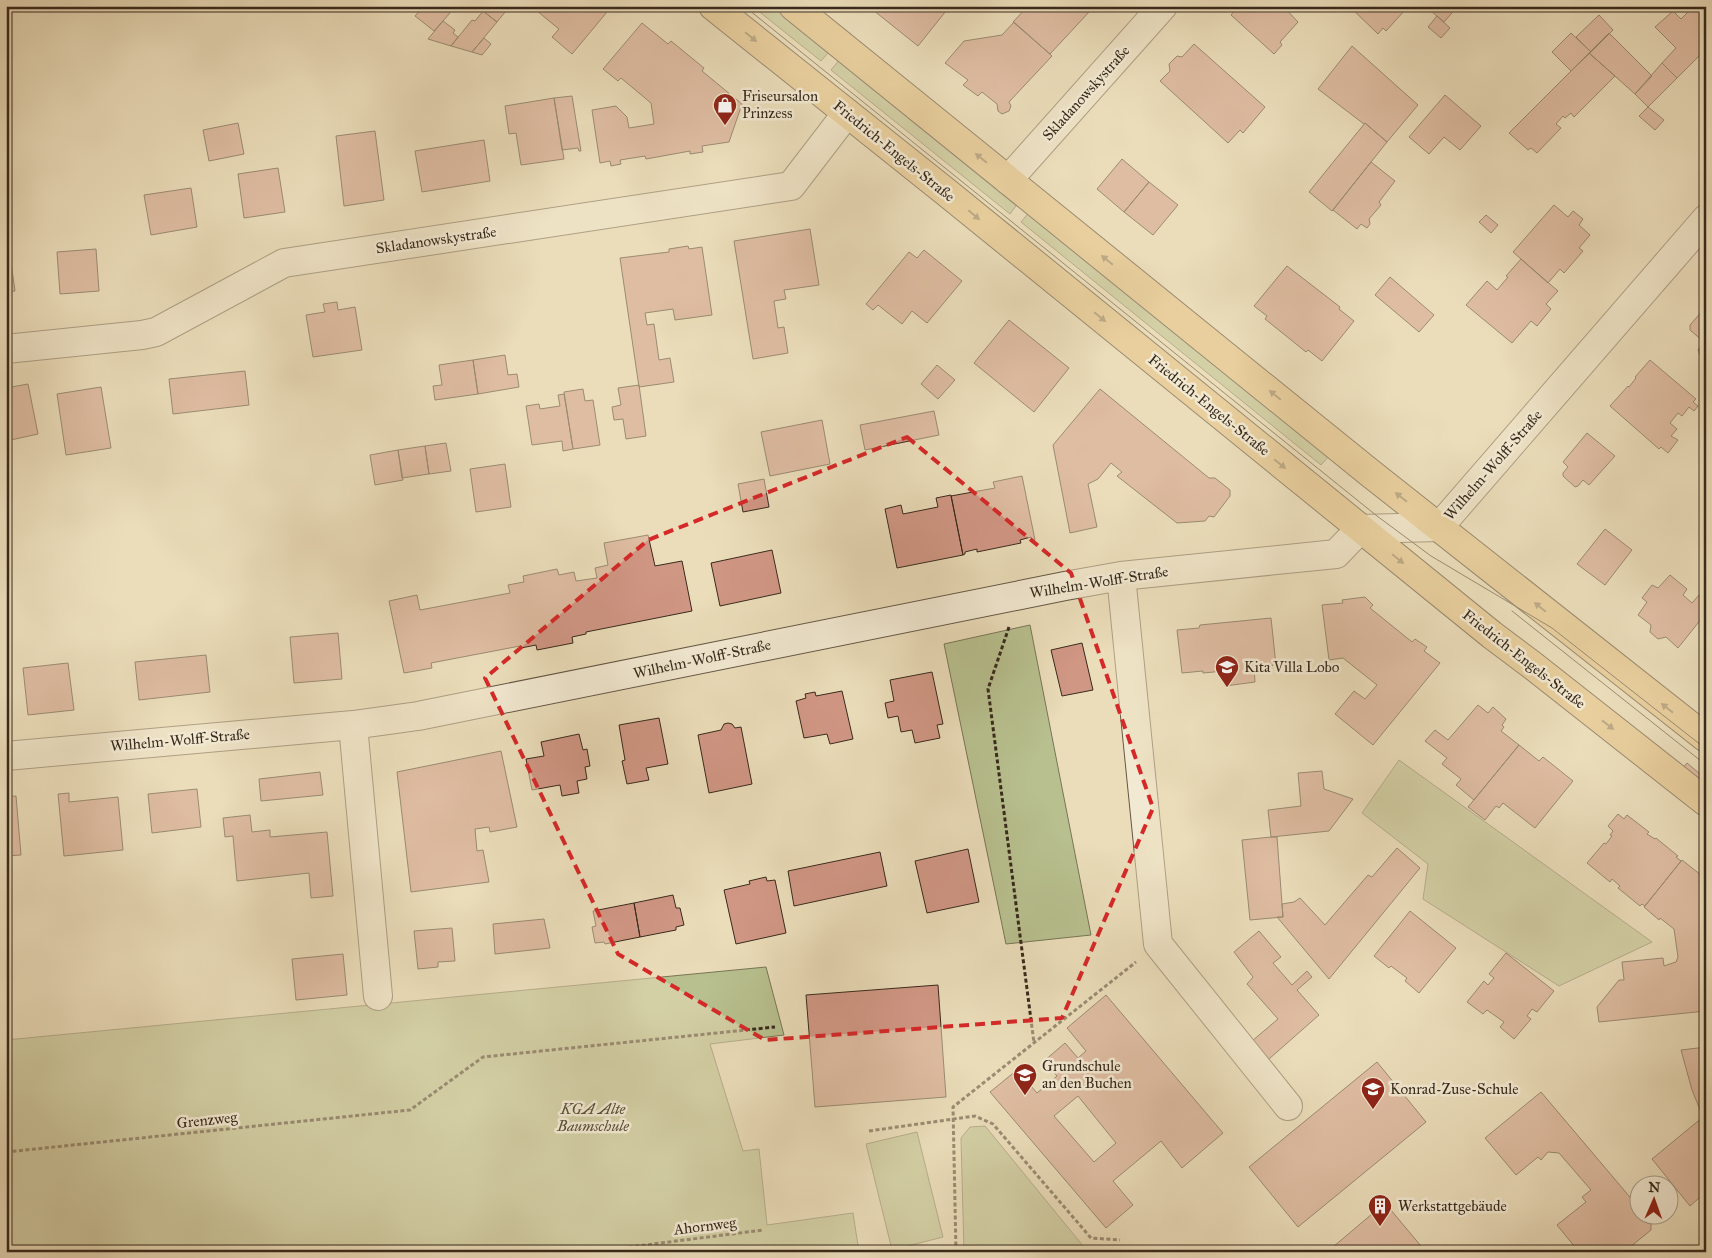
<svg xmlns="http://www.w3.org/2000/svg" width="1712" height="1258" viewBox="0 0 1712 1258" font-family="'IM FELL Great Primer',serif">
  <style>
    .green { fill: #b8c08f; stroke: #787556 }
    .building { fill: #d19785; stroke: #382a1c; fill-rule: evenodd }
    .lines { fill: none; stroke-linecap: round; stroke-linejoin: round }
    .minor-casing { stroke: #655744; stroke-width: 30 }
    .major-casing { stroke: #382a1c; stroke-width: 30 }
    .path { stroke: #382a1c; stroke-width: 3; stroke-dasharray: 4 2.5; stroke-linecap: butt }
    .minor { stroke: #f2e9d2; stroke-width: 28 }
    .major { stroke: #e6be7d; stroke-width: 28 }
    .tram { stroke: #382a1c; stroke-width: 1 }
    .oneway { fill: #866d48 }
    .marked { fill: none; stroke: #d62828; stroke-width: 4; stroke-dasharray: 10 6; stroke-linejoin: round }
    .labels { text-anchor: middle; stroke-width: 5; stroke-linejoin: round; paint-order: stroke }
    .street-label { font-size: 15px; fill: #382a1c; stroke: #f2e9d2 }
    .poi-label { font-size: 15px; fill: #382a1c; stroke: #f2e9d2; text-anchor: start }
    .park-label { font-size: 15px; font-style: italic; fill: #585039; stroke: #f2e9d2 }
  </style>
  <rect width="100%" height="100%" fill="#ebddba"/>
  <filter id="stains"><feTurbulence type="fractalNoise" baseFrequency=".004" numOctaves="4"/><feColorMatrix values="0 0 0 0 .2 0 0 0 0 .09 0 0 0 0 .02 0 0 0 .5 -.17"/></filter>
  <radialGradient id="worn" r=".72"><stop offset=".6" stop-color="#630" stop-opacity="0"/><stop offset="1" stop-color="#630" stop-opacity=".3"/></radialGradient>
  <path class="green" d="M752 6H773L829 52 821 61Z
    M840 59 1018 203 1010 214 831 70Z
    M1030 211 1330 455 1321 465 1021 222Z
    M1030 625 1091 935 1006 944 944 644Z
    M1399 760 1652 942 1559 986 1423 899 1428 864 1362 813Z
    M766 967 784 1035 710 1044 743 1151 759 1149 767 1225 853 1213 859 1252H6V1040Z
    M985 1126 1088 1252H964L961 1138 970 1127Z
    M917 1132 943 1237 892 1250 866 1144Z"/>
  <path class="building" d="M424 6H441L450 13 434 31 415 16Z
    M486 6H510L497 22 483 11Z
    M531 6H612L572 54 552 37 559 29Z
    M868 6H950L918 46Z
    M1028 6H1084L1090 11 1050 54 1013 22Z
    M1238 6H1283L1298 22 1280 42 1282 45 1274 54 1231 15Z
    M1349 6H1401L1405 10 1386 31 1383 28 1378 34Z
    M1435 6H1458L1444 22 1431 11Z
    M1694 6H1703L1706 9V49L1677 78 1662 63 1676 48 1655 27 1673 11 1681 19Z
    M483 11 497 22 472 52 451 46 472 20 475 21Z
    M1599 15 1613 30 1591 52 1576 37Z
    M1437 16 1450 28 1441 38 1428 27Z
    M443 21 455 30 453 33 458 37 451 46 428 39Z
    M1014 22 1052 56 1009 102 1011 106 1009 111 1002 114 998 111 997 104 982 92 978 96 963 85 968 80 945 63 964 41 1002 35Z
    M642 23 668 44 671 41 704 68 702 71 742 104 729 142 702 146 703 152 690 154V151L646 159 645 156 620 160 621 164 611 166 610 161 600 163 592 110 616 106 627 117 629 128 654 124 651 103 621 78 618 81 603 69Z
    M1571 33 1591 52 1571 71 1552 52Z
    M1609 33 1652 76 1635 94 1589 53Z
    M484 38 491 44 482 55 472 52Z
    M1194 44 1265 107 1243 133 1240 130 1228 143 1160 81 1170 71 1169 64 1177 56 1182 57Z
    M1352 46 1418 105 1387 142 1365 123 1364 124 1318 89Z
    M1589 53 1615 76 1574 117 1571 113 1565 118 1563 116 1556 124 1561 128 1537 153 1531 148 1528 150 1509 133Z
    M1662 63 1677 78 1648 107 1635 94Z
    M1445 95 1481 126 1460 150 1444 137 1429 154 1409 137Z
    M572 96 581 151H579L578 148 562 150 554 98Z
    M554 98 564 159 521 165 516 133 509 134 505 106Z
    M1648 107 1664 120 1655 130 1639 116Z
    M238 123 244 154 209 161 203 130Z
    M1365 123 1387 142 1332 211 1309 192Z
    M375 131 384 200 344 206 336 136Z
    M484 140 490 181 422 192 415 151Z
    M1122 159 1149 182 1124 212 1097 189Z
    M1371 162 1395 181 1379 202 1381 205 1369 219 1370 224 1367 228 1361 224 1357 229 1333 210Z
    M278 168 285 212 244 218 238 174Z
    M1149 182 1178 205 1153 235 1124 212Z
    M191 188 197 227 151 235 144 195Z
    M1554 205 1568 217 1573 211 1583 219 1579 225 1590 235 1579 248 1583 251 1564 273 1560 269 1548 283 1513 252Z
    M1486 215 1498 225 1491 233 1479 222Z
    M810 229 819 285 784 290 786 299 774 301 778 328 784 327 788 353 753 359 734 241Z
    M6 241H8L15 291 6 292Z
    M688 246 689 249 702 247 712 315 675 320 673 309 645 313 647 325 654 324 659 360 670 358 674 382 639 387 620 258 669 252V249Z
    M96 249 99 291 60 294 57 252Z
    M924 250 962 281 927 323 912 311 902 324 878 305 873 310 866 304 909 252 917 258Z
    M1521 259 1558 291 1546 304 1551 309 1537 326 1531 321 1512 343 1466 305 1487 281 1497 290 1508 277 1506 276Z
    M1287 266 1340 307 1339 309 1354 321 1322 361 1308 350 1306 352 1265 319 1267 316 1254 306Z
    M1390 277 1434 315 1419 332 1375 295Z
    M1704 296H1706V358L1700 355 1698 350 1704 342 1690 330V325L1704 309 1702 303Z
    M337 302 338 310 355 307 362 350 313 357 306 315 325 312 323 304Z
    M1009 320 1069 368 1034 412 974 363Z
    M505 355 508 375 517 374 519 387 478 394 473 360Z
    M473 360 478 394 435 400 433 386 442 385 439 365Z
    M1650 360 1696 399 1693 402 1698 406 1694 411 1689 407 1682 416 1678 413 1670 423 1677 429 1671 436 1678 440 1668 453 1661 447 1659 449 1610 406 1628 386 1629 387 1636 378 1635 377Z
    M937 365 955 380 938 399 921 384Z
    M245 371 249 405 173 414 169 379Z
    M28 384 38 434 6 441V388Z
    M639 385 646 436 626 439 623 419 614 420 612 407 621 405 618 388Z
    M101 387 111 448 66 455 57 394Z
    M583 389 585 401 593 400 600 445 573 449 564 392Z
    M1100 389 1209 478H1215L1230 490V496L1214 517 1209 516 1205 521 1177 523 1117 476 1122 472 1111 463 1098 479 1088 484 1097 527 1070 533 1053 445Z
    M564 394 573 449 563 451 562 441 532 445 526 406 539 404 540 409 560 406 558 395Z
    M934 411 939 435 865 450 860 425Z
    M822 420 830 464 770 476 761 432Z
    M1587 433 1615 456 1589 485 1583 480 1578 486 1575 487 1563 476V473L1568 467 1563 462Z
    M446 443 451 471 429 474 425 446Z
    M425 446 429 474 402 478 398 450Z
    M398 450 403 480 375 485 370 455Z
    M505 464 511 507 476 512 470 469Z
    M1022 476 1035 540 1032 541 1031 537 1020 540 1021 543 977 552V549L965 552V554L963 555 951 496 995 488 993 482Z
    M764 479 769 507 743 512 738 484Z
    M951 495 963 555 897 568 885 509 901 505 903 514 938 507 936 498Z
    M1605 529 1632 550 1605 585 1577 564Z
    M648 535 655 566 682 561 692 611 586 632V634L572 637 573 643 537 650 536 645 521 648 520 646 431 663 432 668 404 673 389 601 417 595 420 610 510 593 508 585 524 582 523 576 557 569 559 575 574 572 576 581 597 578 595 568 608 565 604 543Z
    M772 550 781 593 720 606 711 563Z
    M1670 575 1687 589 1683 595 1692 603 1699 595 1706 600V613L1678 648 1666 637 1658 639 1650 632 1651 625 1638 615 1647 602 1642 598 1652 585 1658 588Z
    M1365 597 1373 605 1370 608 1412 642 1415 639 1427 647 1424 651 1440 663 1373 745 1335 714 1354 691 1365 699 1377 685 1343 658 1329 660 1322 605 1343 603 1342 600Z
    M1271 618 1276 665 1254 667 1255 682 1225 686 1224 671 1203 673V671L1182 673 1177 630 1199 628 1200 625Z
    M338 633 342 679 294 683 290 637Z
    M1082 643 1093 690 1062 696 1051 650Z
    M206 655 210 692 139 700 135 662Z
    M68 663 74 710 28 715 23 668Z
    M932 672 943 724 937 725 940 738 915 743 912 730 901 732 898 716 888 718 885 703 894 701 890 680Z
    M842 691 853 739 830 744 827 734 804 738 796 701 806 698 805 694 815 692 816 696Z
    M1478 705 1488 713 1493 707 1506 719 1502 725 1504 727 1501 731 1519 745 1474 800 1456 785 1461 779 1442 764 1447 758 1425 741 1435 730 1448 740Z
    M659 718 668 764 646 768 649 780 627 784 622 761 625 760 619 725Z
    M728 723 732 724 735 728 741 727 752 784 709 793 698 735 721 730 724 724Z
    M579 734 583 750 587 749 590 766 585 767 587 779 577 781 579 793 562 796 560 785 532 790 526 759 544 756 541 742Z
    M1519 745 1539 761 1543 757 1573 781 1535 828 1503 803 1499 808 1496 806 1485 820 1468 807Z
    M501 751 517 827 490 832 489 827 475 829 477 851 483 850 489 882 411 892 397 772Z
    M1687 763 1706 779V789L1682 769Z
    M1322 771 1324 789 1353 799 1329 831 1271 837 1268 810 1301 806 1298 773Z
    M320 772 323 795 261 801 259 779Z
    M197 789 201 827 152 833 148 794Z
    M69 793V802L118 797 123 850 64 856 58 794Z
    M16 796 21 855 6 856V797Z
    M1618 814 1624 819 1627 815 1649 832 1647 834 1655 839 1656 838 1678 856 1676 857 1681 861 1645 906 1642 904 1640 906 1618 888 1620 886 1612 879 1610 882 1587 863 1604 843 1606 844 1612 836 1610 835 1613 831 1608 826Z
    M250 815 252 832 270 830V837L327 832 333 896 311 898 309 873 237 881 233 836 225 837 223 818Z
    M1271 837H1277L1283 917 1250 920 1242 840Z
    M1397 848 1420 868 1329 979 1277 917H1283L1282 904 1294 902 1300 898 1325 925 1368 875 1372 877Z
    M968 849 979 902 927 913 915 861Z
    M880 852 887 886 794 906 788 871Z
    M1682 860 1706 879V1011L1599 1022 1597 1007 1619 980H1624L1622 962 1663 958 1664 966 1676 962 1678 957 1674 929 1660 918 1659 920 1644 907Z
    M766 877 767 881 775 880 786 933 736 944 724 890 750 884 749 881Z
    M673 895 676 908H680L684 925 676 927V930L640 937 634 903Z
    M634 903 640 937 605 944 604 942 595 943 592 927 596 926 593 911Z
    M1410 911 1456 948 1419 993 1405 981 1407 978 1391 966 1389 968 1374 956Z
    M544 919 550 948 495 954 493 924Z
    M452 928 455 961 438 962V967L418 969 414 931Z
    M1259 931 1281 957 1273 963 1292 985 1307 971 1312 977 1297 990 1319 1015 1269 1059 1252 1041 1278 1019 1247 984 1253 977 1234 952Z
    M1506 953 1554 991 1537 1012 1532 1009 1527 1016 1531 1019 1514 1039 1500 1027 1504 1022 1487 1010 1483 1014 1467 1002 1484 981 1488 985 1494 978 1489 974Z
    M343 954 347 995 296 1000 292 959Z
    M938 985 946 1097 815 1107 806 995Z
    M1106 995 1223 1133 1182 1168 1161 1141 1113 1181 1133 1205 1106 1228 990 1092 1017 1070 1037 1093 1057 1076 1044 1061 1065 1043 1078 1058 1086 1051 1067 1028ZM1078 1096 1116 1143 1094 1162 1054 1116Z
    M1706 1047V1192L1690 1206 1652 1159 1703 1117 1692 1090 1681 1050Z
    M1377 1062 1426 1122 1298 1227 1249 1167Z
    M1541 1092 1640 1209V1216H1645L1651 1222V1230L1624 1252H1579L1557 1225 1586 1202 1582 1197 1591 1190 1559 1153 1548 1152 1541 1160 1538 1157 1516 1175 1485 1138Z
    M1385 1203 1426 1252H1327Z"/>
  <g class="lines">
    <g class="minor-casing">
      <path id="minor" d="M1008 180 1163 6
        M6 349 142 335 156 332 284 263 791 186 847 113
        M1121 576 1158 944 1288 1106
        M353 725 378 996
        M6 756 353 725 418 716 1065 586 1121 576 1336 554 1360 529 1439 527 1706 219"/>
    </g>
    <g class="major-casing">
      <path id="major" d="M713 6 946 192 1492 635 1532 665 1706 802
        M793 6 1370 473 1706 738"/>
    </g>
    <path class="path" d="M1009 627 988 689 1034 1043
      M869 1131 975 1116 993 1124 1091 1238 1120 1240
      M6 1152 410 1110 483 1057 775 1027
      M590 1252 763 1230
      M956 1252 953 1107 1136 962"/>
    <use href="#minor" class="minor"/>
    <use href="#major" class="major"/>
    <path class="tram" d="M744 6 1377 516 1431 556 1552 628 1706 749
      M1512 611 1706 765"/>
  </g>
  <defs><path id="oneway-solid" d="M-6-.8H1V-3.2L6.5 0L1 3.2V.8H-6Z" transform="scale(1.25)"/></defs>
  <g class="oneway">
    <use href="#oneway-solid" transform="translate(751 37) rotate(39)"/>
    <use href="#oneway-solid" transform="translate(981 158) rotate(-141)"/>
    <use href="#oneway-solid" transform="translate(974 215) rotate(40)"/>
    <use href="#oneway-solid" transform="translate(1107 260) rotate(-141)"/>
    <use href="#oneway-solid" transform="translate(1100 317) rotate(39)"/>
    <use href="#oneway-solid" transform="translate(1275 395) rotate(-141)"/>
    <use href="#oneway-solid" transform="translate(1280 464) rotate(39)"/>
    <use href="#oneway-solid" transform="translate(1401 497) rotate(-142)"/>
    <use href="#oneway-solid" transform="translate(1398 559) rotate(39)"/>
    <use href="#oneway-solid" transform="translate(1540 607) rotate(-141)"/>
    <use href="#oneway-solid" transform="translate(1667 708) rotate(-142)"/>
    <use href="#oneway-solid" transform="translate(1608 725) rotate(38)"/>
  </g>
  <path d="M0 0H1712V1258H0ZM907 437 1071 573 1153 808 1062 1018 765 1040 618 954 485 678 648 540Z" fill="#ebddba" fill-opacity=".55" fill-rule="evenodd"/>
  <path class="marked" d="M907 437 1071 573 1153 808 1062 1018 765 1040 618 954 485 678 648 540Z"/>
  <defs>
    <g id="shop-pin" transform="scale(1.25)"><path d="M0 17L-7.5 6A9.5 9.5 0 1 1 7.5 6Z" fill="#8f2418" stroke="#f2e9d2"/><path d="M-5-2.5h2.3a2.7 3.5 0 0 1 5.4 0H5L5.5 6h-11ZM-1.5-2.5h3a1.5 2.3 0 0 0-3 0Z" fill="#fff"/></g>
    <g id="school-pin" transform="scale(1.25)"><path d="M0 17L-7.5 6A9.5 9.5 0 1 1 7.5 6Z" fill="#8f2418" stroke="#f2e9d2"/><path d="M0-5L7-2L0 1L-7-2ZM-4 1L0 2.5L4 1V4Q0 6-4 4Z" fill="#fff"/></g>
    <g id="university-pin" transform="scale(1.25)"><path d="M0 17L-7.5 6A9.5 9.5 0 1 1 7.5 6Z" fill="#8f2418" stroke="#f2e9d2"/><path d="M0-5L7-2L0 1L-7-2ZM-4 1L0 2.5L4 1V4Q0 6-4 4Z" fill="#fff"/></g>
    <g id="building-pin" transform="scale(1.25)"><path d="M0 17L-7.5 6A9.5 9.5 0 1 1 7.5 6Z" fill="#8f2418" stroke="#f2e9d2"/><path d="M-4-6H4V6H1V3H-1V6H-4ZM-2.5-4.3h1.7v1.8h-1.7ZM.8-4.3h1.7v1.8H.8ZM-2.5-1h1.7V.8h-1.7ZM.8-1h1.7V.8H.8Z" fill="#fff"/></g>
  </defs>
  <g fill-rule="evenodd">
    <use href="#shop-pin" x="725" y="105"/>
    <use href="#school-pin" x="1227" y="667"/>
    <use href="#school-pin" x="1025" y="1075"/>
    <use href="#university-pin" x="1373" y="1089"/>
    <use href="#building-pin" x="1380" y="1206"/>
  </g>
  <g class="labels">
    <g class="street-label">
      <text transform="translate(1086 93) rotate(-48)" y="5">Skladanowskystraße</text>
      <text transform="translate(894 151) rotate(39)" y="5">Friedrich-Engels-Straße</text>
      <text transform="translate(436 240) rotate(-8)" y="5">Skladanowskystraße</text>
      <text transform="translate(1209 405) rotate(39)" y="5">Friedrich-Engels-Straße</text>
      <text transform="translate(1493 465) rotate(-49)" y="5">Wilhelm-Wolff-Straße</text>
      <text transform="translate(1099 582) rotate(-9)" y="5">Wilhelm-Wolff-Straße</text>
      <text transform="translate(702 659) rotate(-12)" y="5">Wilhelm-Wolff-Straße</text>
      <text transform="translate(1524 659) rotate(38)" y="5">Friedrich-Engels-Straße</text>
      <text transform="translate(180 740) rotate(-5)" y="5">Wilhelm-Wolff-Straße</text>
      <text transform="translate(207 1120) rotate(-6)" y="5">Grenzweg</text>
      <text transform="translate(705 1226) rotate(-7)" y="5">Ahornweg</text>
    </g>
    <g class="poi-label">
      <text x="742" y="101">Friseursalon<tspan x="742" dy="17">Prinzess</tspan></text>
      <text x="1244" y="672">Kita Villa Lobo</text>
      <text x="1042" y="1071">Grundschule<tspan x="1042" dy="17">an den Buchen</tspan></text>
      <text x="1390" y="1094">Konrad-Zuse-Schule</text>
      <text x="1398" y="1211">Werkstattgebäude</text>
    </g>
    <g class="park-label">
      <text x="593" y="1114">KGA Alte<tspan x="593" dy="17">Baumschule</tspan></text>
    </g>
  </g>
  <rect width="1712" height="1258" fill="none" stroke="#ebddba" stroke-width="25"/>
  <rect x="8" y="8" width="1697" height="1243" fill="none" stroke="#382a1c" stroke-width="2.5"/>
  <rect x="12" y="12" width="1687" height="1233" fill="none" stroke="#382a1c"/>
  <g transform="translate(1654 1200) rotate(2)"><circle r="24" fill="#f2e9d2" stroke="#a89d89"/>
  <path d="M0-4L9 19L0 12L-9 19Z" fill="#8f2418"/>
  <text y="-8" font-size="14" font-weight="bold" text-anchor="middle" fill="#382a1c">N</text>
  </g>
  <rect width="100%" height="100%" filter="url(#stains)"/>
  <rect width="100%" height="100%" fill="url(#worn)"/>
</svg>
